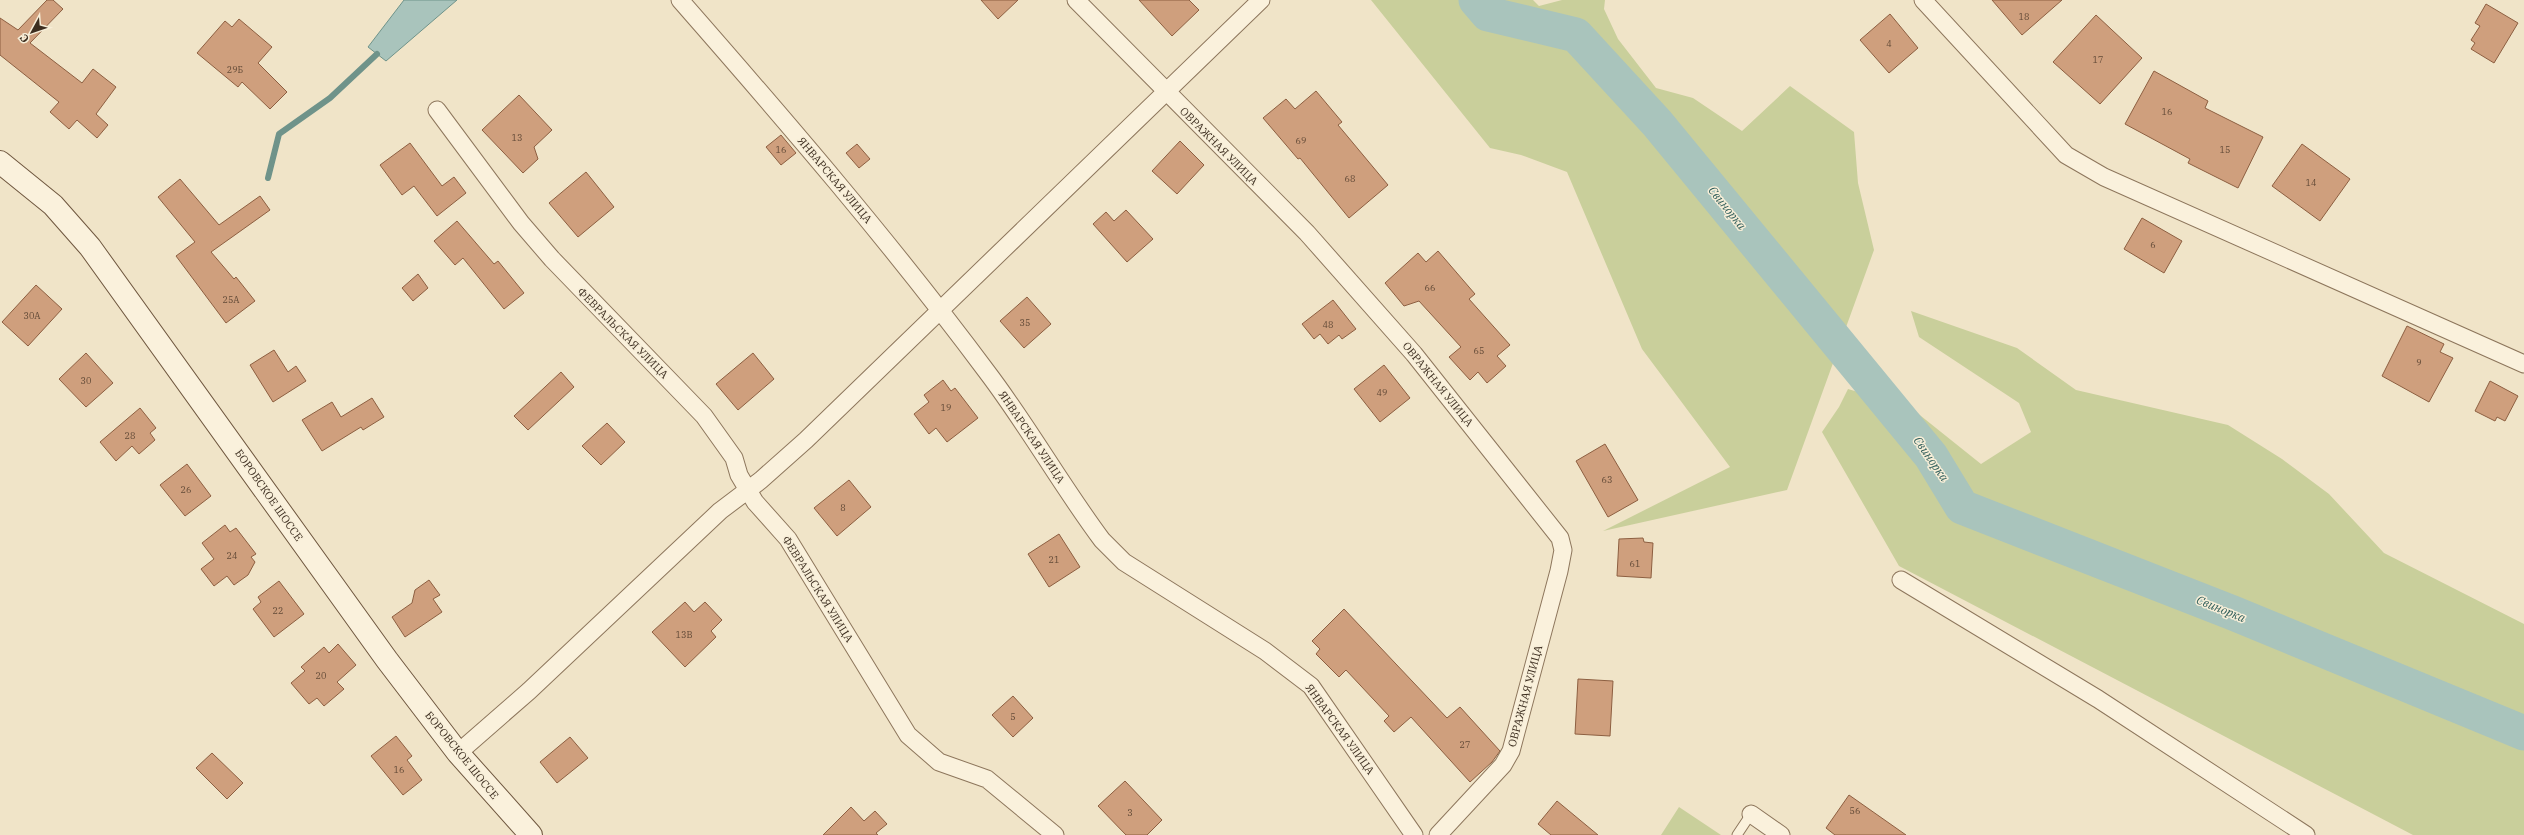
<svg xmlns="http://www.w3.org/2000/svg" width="2524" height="835" viewBox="0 0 2524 835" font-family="'IBM Plex Serif',serif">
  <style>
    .green { fill: #c9cf9b }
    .water { fill: #a9c4bc; stroke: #6f938a }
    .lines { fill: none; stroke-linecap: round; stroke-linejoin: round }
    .stream { stroke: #6f938a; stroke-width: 6 }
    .river { stroke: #a9c4bc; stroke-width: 35 }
    .building { fill: #cf9f7d; stroke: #8d5f41 }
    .service-casing { stroke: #8d765c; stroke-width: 11 }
    .minor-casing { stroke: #8d765c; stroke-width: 19 }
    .secondary-casing { stroke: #6f573f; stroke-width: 24 }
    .service { stroke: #faf1dc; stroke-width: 9 }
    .minor { stroke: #faf1dc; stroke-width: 17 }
    .secondary { stroke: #faf1dc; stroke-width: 22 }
    .labels { text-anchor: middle; stroke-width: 3; stroke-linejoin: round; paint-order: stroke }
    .number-label { font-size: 9px; fill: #624a37 }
    .street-label { font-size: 11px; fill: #3d2e20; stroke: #f7eed8 }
    .water-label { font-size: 12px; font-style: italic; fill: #2f5d5a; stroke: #f7eed8 }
  </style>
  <rect width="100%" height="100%" fill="#f0e4c8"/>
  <path class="green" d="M1371 0H1533L1539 6 1562 0H1605L1604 9 1618 39 1656 88 1693 98 1742 131 1790 86 1854 132 1858 183 1874 250 1787 490 1603 531 1730 467 1642 349 1567 172 1521 155 1490 148Z
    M1911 311 2017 348 2076 390 2228 425 2282 459 2329 494 2384 553 2524 624V835H2413L1899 566 1822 432 1839 407 1848 389 1911 408 1981 464 2031 432 2019 403 1919 337Z
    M1679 807 1721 835H1661Z"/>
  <path class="water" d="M404 0H457L386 61 368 47Z"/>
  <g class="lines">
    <path class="stream" d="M268 178 279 134 330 98 377 54"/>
    <path class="river" d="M1476 0 1488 14 1576 35 1657 123 1931 456 1962 507 2233 613 2524 733"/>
  </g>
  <path class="building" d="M47 0H53L63 9 30 43 82 83 93 69 116 87 96 114 108 125 97 138 77 120 69 129 50 112 59 102 0 55V18L18 30Z
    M981 0H1018L998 19Z
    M1139 0H1189L1199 10 1172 36Z
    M1992 0H2062L2022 35Z
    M2486 4 2518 23 2494 63 2471 49 2475 43 2471 40 2480 26 2475 23Z
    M1890 14 1918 48 1889 73 1860 40Z
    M2096 15 2142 58 2100 104 2053 62Z
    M239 19 272 47 258 63 287 92 270 109 242 82 238 87 197 53 225 21 232 27Z
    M2154 71 2208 101 2205 108 2263 137 2238 188 2188 163 2190 159 2125 124Z
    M1316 91 1342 122 1338 125 1388 185 1349 218 1300 158 1298 159 1263 118 1286 99 1295 109Z
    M519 95 552 130 534 147 538 159 523 173 482 130Z
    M781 135 796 153 781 165 766 147Z
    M1180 141 1204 165 1177 194 1152 171Z
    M410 143 442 186 454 177 466 193 437 216 414 186 402 195 380 165Z
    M857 144 870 159 859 168 846 153Z
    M2302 144 2350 179 2320 221 2272 186Z
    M586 172 614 207 578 237 549 203Z
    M180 179 219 225 260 196 270 210 211 252 234 279 236 277 255 301 226 323 176 256 195 242 158 197Z
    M1126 210 1153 239 1127 262 1093 224 1106 212 1114 221Z
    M2142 218 2182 241 2164 273 2124 249Z
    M457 221 494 264 498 261 524 293 504 309 463 258 455 265 434 241Z
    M1438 251 1475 294 1469 299 1510 345 1497 356 1506 366 1487 383 1478 372 1470 380 1449 357 1461 347 1419 301 1404 306 1385 283 1418 253 1426 262Z
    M418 274 428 288 413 301 402 288Z
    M36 285 62 309 28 346 2 322Z
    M1027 297 1051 324 1024 348 1000 321Z
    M1333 300 1356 329 1342 339 1339 335 1328 344 1320 334 1314 339 1302 324Z
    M2407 326 2444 344 2440 352 2453 358 2429 402 2382 376Z
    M274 350 288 372 296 366 306 381 273 402 250 365Z
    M86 353 113 383 86 407 59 379Z
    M753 353 774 379 738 410 716 384Z
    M1384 365 1410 398 1380 422 1354 389Z
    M561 372 574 387 528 430 514 416Z
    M943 380 951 391 955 388 978 418 947 442 936 428 929 434 914 414 929 402 924 395Z
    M2490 381 2518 396 2505 421 2497 417 2495 421 2475 411Z
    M372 398 384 417 363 430 361 427 322 451 302 420 332 402 341 417Z
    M140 408 156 428 150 433 155 440 139 454 132 446 116 461 100 442Z
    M607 423 625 442 601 465 582 446Z
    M1605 444 1638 500 1608 517 1576 461Z
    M187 464 211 496 185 516 160 485Z
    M849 480 871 507 837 536 814 508Z
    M225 525 230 532 236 528 256 554 251 557 255 562 248 575 234 585 227 576 214 586 201 569 214 559 202 543Z
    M1059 534 1080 567 1049 587 1028 554Z
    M1643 538 1644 542 1653 543 1651 578 1617 576 1619 539Z
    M429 580 440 595 433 599 442 612 405 637 392 617 412 603 415 590Z
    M279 581 304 614 274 637 253 609 261 602 258 597Z
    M685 602 694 612 705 602 722 620 711 631 716 637 685 667 652 632Z
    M1344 609 1447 718 1460 707 1500 751 1492 762 1470 782 1411 717 1394 732 1384 721 1389 716 1346 670 1339 677 1316 654 1320 649 1312 641Z
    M338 644 356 665 337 682 344 689 324 706 317 698 309 704 291 683 305 671 301 667 324 647 329 653Z
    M1578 679 1613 681 1610 736 1575 734Z
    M1013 696 1033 718 1013 737 992 715Z
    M396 736 412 756 407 760 422 780 403 795 371 756Z
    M570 737 588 758 557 783 540 762Z
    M212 753 243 783 227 799 196 768Z
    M1125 781 1162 820 1147 835H1126L1098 806Z
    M1849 795 1906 835H1835L1826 828Z
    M1557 801 1598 835H1551L1538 824Z
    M851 807 864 821 875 811 887 824 876 833 878 835H823Z"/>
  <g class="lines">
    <g class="service-casing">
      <path id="service" d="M1737 835 1751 814"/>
    </g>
    <g class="minor-casing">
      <path id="minor" d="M680 0C786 121 891 243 987 372 1028 426 1061 485 1102 540L1124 562 1265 651 1311 686 1414 835
        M1076 0 1307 233 1414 354 1560 538 1563 550 1559 571 1511 751 1503 765 1438 835
        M1923 0 2066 155 2104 177 2524 364
        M437 110 521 223 552 259 704 416 734 458 739 475 755 502 788 539 908 735 939 762 987 779 1055 835
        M1901 580 2098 699 2306 835
        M458 753 529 691 720 511 761 480 806 440 1261 0
        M1751 814 1781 835"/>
    </g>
    <g class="secondary-casing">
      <path id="secondary" d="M0 162 53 205 90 247 387 660 458 753 531 835"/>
    </g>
    <use href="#service" class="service"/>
    <use href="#minor" class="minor"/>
    <use href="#secondary" class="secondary"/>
  </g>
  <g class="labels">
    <g class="number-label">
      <text x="2024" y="20">18</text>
      <text x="1889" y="47">4</text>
      <text x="2098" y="63">17</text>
      <text x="235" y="73">29Б</text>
      <text x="2167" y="115">16</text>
      <text x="517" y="141">13</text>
      <text x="1301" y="144">69</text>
      <text x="781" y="153">16</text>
      <text x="2225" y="153">15</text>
      <text x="1350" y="182">68</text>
      <text x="2311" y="186">14</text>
      <text x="2153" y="248">6</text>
      <text x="1430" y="291">66</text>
      <text x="231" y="303">25А</text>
      <text x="32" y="319">30А</text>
      <text x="1025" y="326">35</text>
      <text x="1328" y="328">48</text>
      <text x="1479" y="354">65</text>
      <text x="2419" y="366">9</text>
      <text x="86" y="384">30</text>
      <text x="1382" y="396">49</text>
      <text x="946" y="411">19</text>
      <text x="130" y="439">28</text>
      <text x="1607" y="483">63</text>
      <text x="186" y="493">26</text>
      <text x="843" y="511">8</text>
      <text x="232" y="559">24</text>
      <text x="1054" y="563">21</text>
      <text x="1635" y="567">61</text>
      <text x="278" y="614">22</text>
      <text x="684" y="638">13В</text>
      <text x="321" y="679">20</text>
      <text x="1013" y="720">5</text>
      <text x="1465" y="748">27</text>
      <text x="399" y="773">16</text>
      <text x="1855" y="814">56</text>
      <text x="1130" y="816">3</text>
    </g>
    <g class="street-label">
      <text transform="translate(1219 146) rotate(45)" y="4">ОВРАЖНАЯ УЛИЦА</text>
      <text transform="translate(835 180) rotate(50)" y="4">ЯНВАРСКАЯ УЛИЦА</text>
      <text transform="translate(623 333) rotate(45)" y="4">ФЕВРАЛЬСКАЯ УЛИЦА</text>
      <text transform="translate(1438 384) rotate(51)" y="4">ОВРАЖНАЯ УЛИЦА</text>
      <text transform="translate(1032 437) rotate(56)" y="4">ЯНВАРСКАЯ УЛИЦА</text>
      <text transform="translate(269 495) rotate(55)" y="4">БОРОВСКОЕ ШОССЕ</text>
      <text transform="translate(818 589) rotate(58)" y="4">ФЕВРАЛЬСКАЯ УЛИЦА</text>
      <text transform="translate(1525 696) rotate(-75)" y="4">ОВРАЖНАЯ УЛИЦА</text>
      <text transform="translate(1340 729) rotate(54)" y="4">ЯНВАРСКАЯ УЛИЦА</text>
      <text transform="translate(462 755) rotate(51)" y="4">БОРОВСКОЕ ШОССЕ</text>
    </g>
    <g class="water-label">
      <text transform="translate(1727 208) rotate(51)" y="4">Свинорка</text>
      <text transform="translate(1931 459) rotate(55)" y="4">Свинорка</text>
      <text transform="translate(2221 609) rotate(22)" y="4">Свинорка</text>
    </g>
  </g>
  <g transform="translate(32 32) rotate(230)" stroke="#f7eed8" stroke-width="3" paint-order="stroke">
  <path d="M0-3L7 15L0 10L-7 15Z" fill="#3d2e20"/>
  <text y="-6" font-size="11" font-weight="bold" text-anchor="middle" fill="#3d2e20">С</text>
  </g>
</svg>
